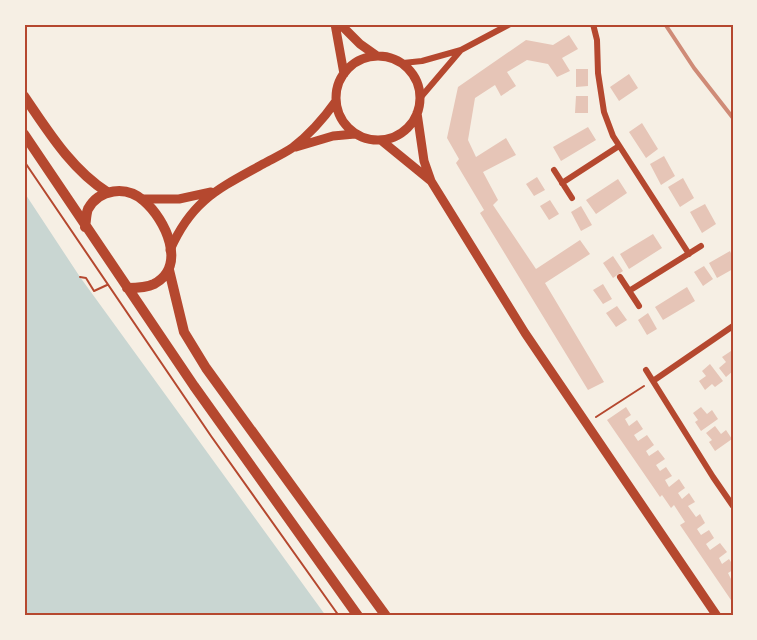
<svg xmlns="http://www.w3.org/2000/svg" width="757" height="640" viewBox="0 0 757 640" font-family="'Source Sans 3',sans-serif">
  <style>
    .water { fill: #c9d6d2 }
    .building { fill: #e6c5b7 }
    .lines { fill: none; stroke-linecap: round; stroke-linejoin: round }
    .path { stroke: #b5482f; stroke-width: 2 }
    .minor { stroke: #b5482f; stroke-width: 6 }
    .tertiary { stroke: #b5482f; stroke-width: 9 }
    .primary { stroke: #b5482f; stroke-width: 10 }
    .rail { stroke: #cf8b77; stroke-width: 4 }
    .neatline { fill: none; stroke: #b5482f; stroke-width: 2 }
  </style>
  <rect width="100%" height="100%" fill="#f6efe4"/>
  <path class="water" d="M24 192 80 277 326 616H24Z"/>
  <path class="building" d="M569 35 578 49 562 58 570 71 557 77 548 64 527 60 507 72 516 86 501 96 495 85 475 98 468 140 476 157 506 138 516 155 483 172 498 200 493 205 536 269 580 240 590 254 545 283 604 382 588 390 480 213 484 210 456 163 459 159 447 138 458 87 526 40 553 45Z
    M576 69H588V86L576 87Z
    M629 74 638 88 619 101 610 87Z
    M576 96H588V113H575Z
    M642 123 658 149 646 158 629 132Z
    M588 127 596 140 561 161 553 147Z
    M664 156 675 176 661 185 650 164Z
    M537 177 545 190 534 196 526 184Z
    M683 178 694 198 680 207 668 187Z
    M618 179 627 193 596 214 586 200Z
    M550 200 559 214 549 220 540 206Z
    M705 204 716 224 702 233 690 212Z
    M581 206 592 225 581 231 571 212Z
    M653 234 662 248 629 269 620 254Z
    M730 251 733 258V269L717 278 709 263Z
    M613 256 623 271 613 278 603 263Z
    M704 266 713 279 703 286 694 272Z
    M603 284 612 299 603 304 593 290Z
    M687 287 695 301 663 320 655 307Z
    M617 306 627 320 616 327 606 313Z
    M648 313 657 329 647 335 638 320Z
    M731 351 733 354V371L726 377 719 368 726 362 722 357Z
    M710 364 723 381 715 387 712 384 705 390 699 381 706 376 702 371Z
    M626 407 631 415 625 419 629 426 637 420 643 429 634 435 638 441 647 435 654 445 646 451 649 456 658 450 665 459 656 465 660 471 666 467 672 476 665 480 669 487 679 479 685 488 678 493 682 499 689 493 695 502 688 506 696 517 700 514 705 523 697 529 701 535 709 530 714 538 706 544 710 550 720 543 727 552 719 558 722 564 729 559 733 565V570L728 573 731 579 733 577V603L680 525 685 522 674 505 671 508 662 495 660 497 607 420Z
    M701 407 707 414 712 410 718 419 701 431 695 422 698 420 693 413Z
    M715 426 721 434 726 430 732 439 715 451 709 442 712 440 706 433Z"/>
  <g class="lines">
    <path class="path" d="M24 161 211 436 339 616
      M80 277 86 278 94 291 107 285
      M596 417 644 386"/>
    <path class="minor" d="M593 24 597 40 598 73 604 112 613 136 689 254
      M403 63 422 61 461 50 510 24
      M421 97 461 50
      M554 170 572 198
      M562 183 619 146
      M620 277 639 306
      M629 291 701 246
      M646 370 713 477 733 506
      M653 381 733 326"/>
    <path class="tertiary" d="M335 24 344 74
      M340 24 360 44 377 56
      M336 98a42 42 0 1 1 84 0a42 42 0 1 1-84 0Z
      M417 113 424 161 431 181 525 333 717 616
      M382 141 431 181
      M296 147 333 136 355 134
      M143 199H179L211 192
      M170 250C192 200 218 189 263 164 272 159 283 154 292 148 309 135 324 118 336 101"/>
    <path class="primary" d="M24 96C48 131 71 169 107 192
      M24 134 194 386 358 616
      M85 227C86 222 86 214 88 209 99 189 126 185 144 201 165 219 188 266 154 284 146 288 136 288 127 288
      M169 270 184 332 206 368 386 616"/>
    <path class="rail" d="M665 24 694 68 733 118"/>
  </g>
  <rect width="757" height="640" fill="none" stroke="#f6efe4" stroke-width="51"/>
  <rect x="26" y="26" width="706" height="588" class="neatline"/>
</svg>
